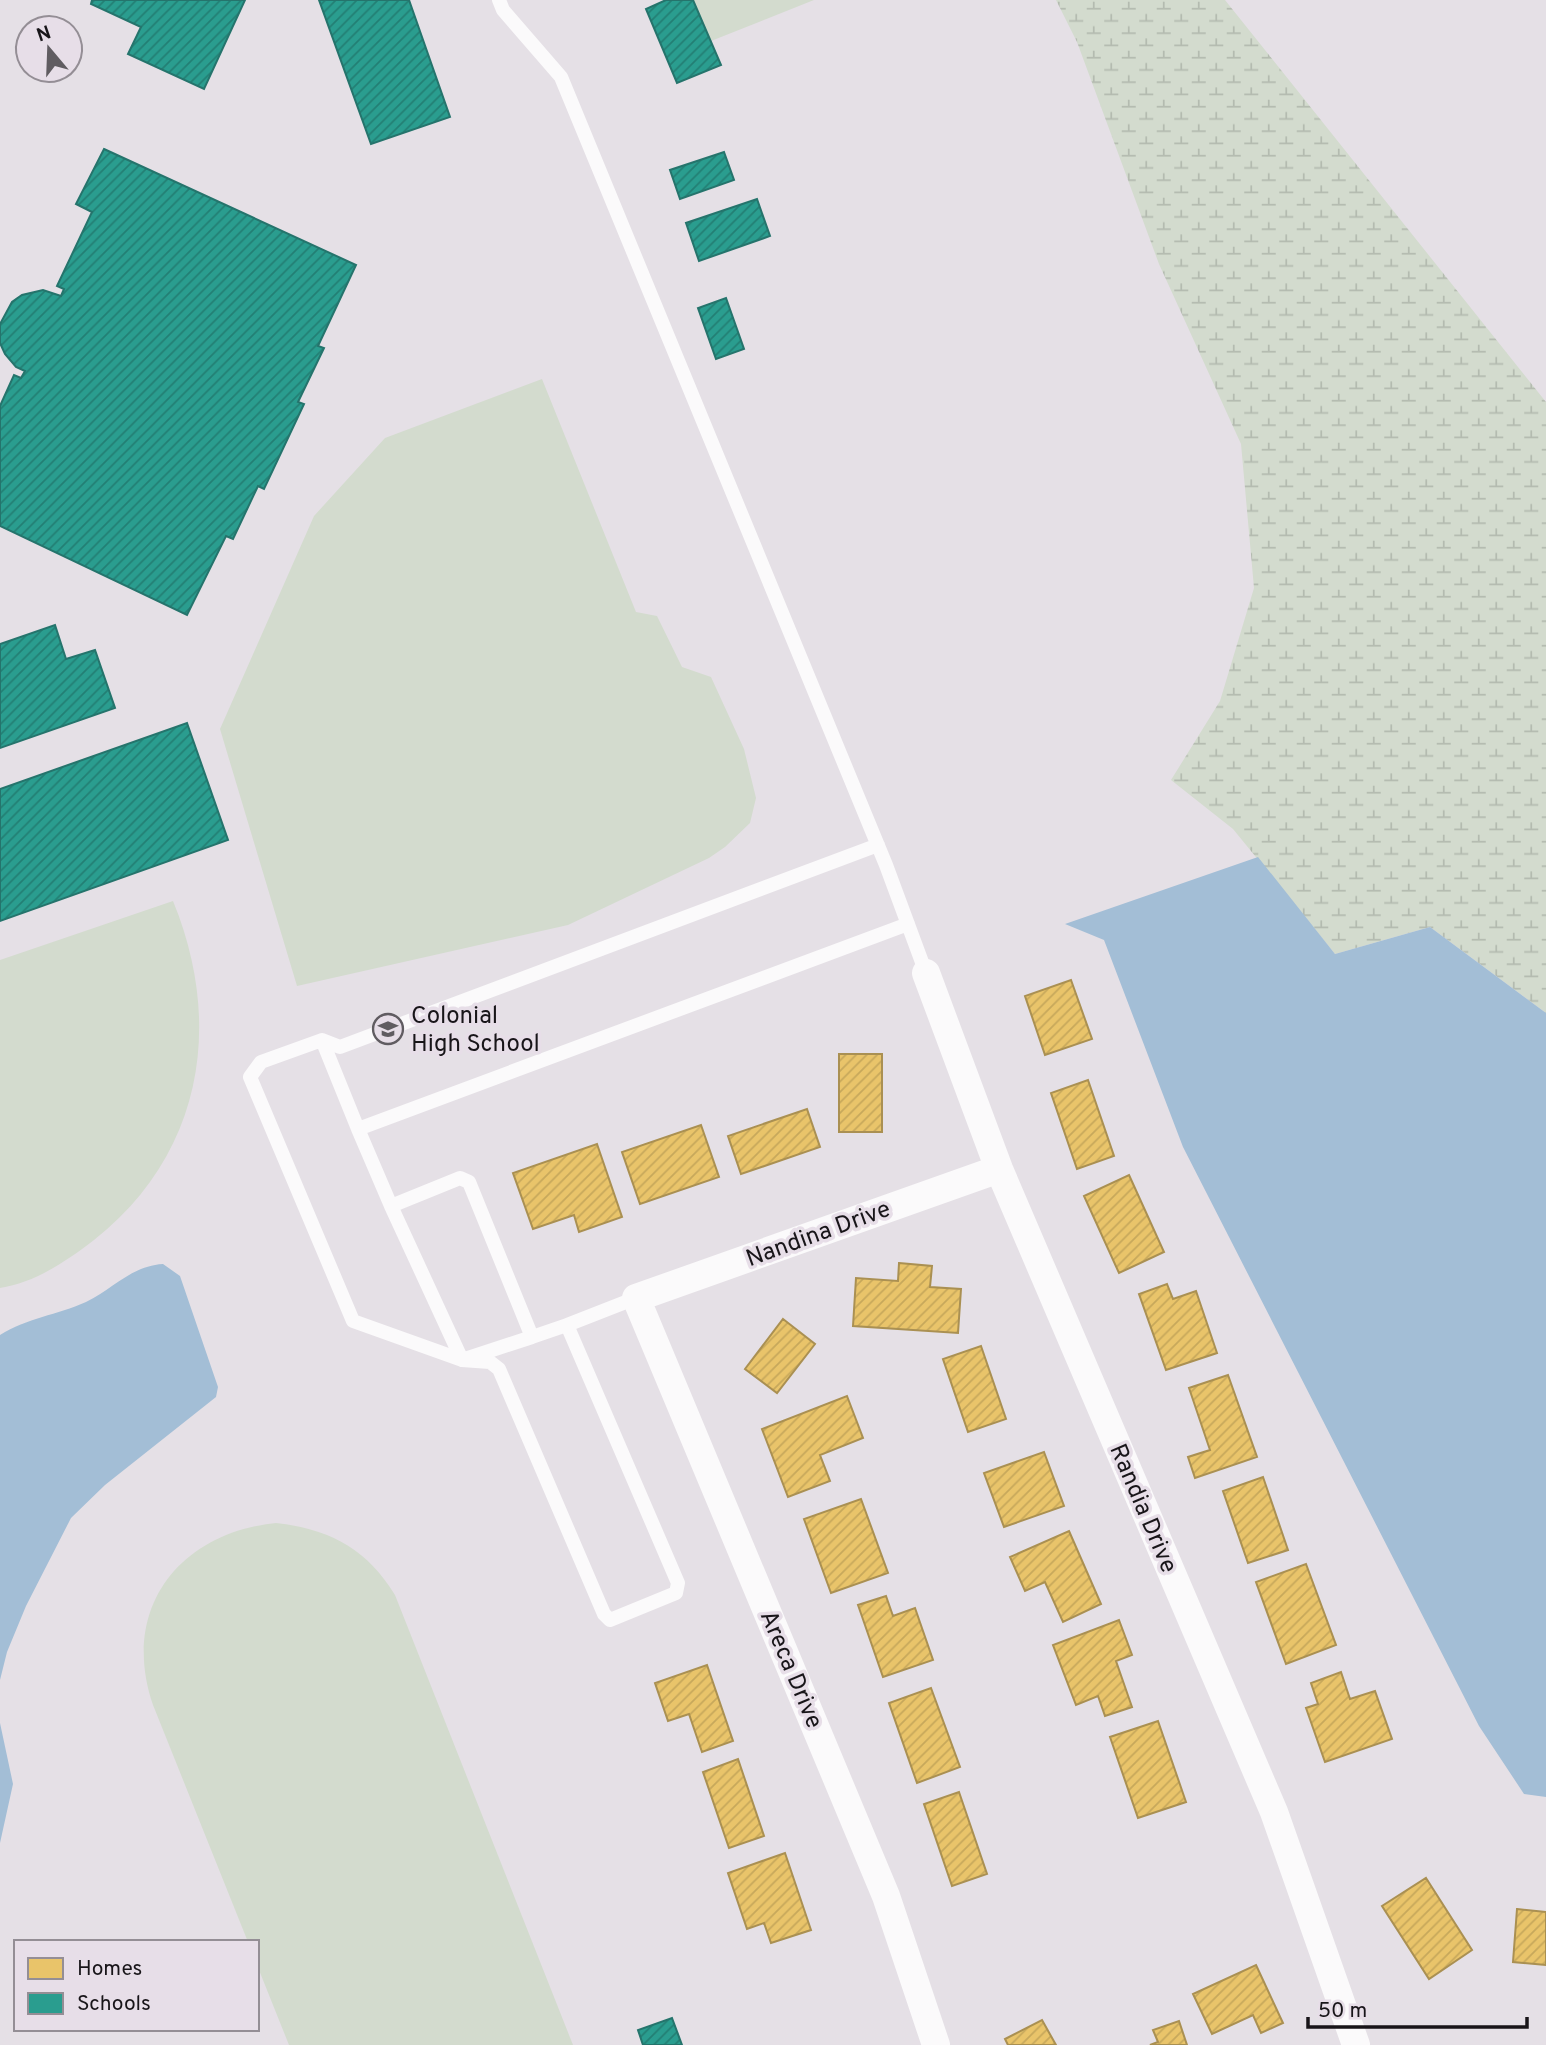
<svg xmlns="http://www.w3.org/2000/svg" width="1546" height="2045" viewBox="0 0 1546 2045" font-family="Overpass,sans-serif">
  <style>
    .wetland { fill: url(#wetland-marsh) }
    .pitch { fill: #d3dbce }
    .water { fill: #a3bed6 }
    .homes { fill: url(#homes-hatch); stroke: #aa9052; stroke-width: 2 }
    .schools { fill: url(#schools-hatch); stroke: #25746c; stroke-width: 2 }
    .lines { fill: none; stroke-linecap: round; stroke-linejoin: round }
    .lane { stroke: #fbfafb; stroke-width: 14 }
    .street { stroke: #fbfafb; stroke-width: 28 }
    .labels { text-anchor: middle; stroke-width: 7; stroke-linejoin: round; paint-order: stroke }
    .poi-label { font-size: 24px; fill: #181519; stroke: #e7dee8; text-anchor: start }
    .street-label { font-size: 24px; fill: #181519; stroke: #e7dee8 }
  </style>
  <defs>
    <pattern id="wetland-marsh" width="20" height="14" patternUnits="userSpaceOnUse" patternTransform="scale(1.75)"><rect width="20" height="14" fill="#d3dbce"/><path d="M1 5h8M5 5V1M11 12h8M15 12V8" fill="none" stroke="#b4bbb0"/></pattern>
    <pattern id="homes-hatch" width="6" height="6" patternUnits="userSpaceOnUse" patternTransform="scale(1.75)"><rect width="6" height="6" fill="#e9c46a"/><path d="M-1 1l2-2M0 6l6-6M5 7l2-2" fill="none" stroke="#c7a85b"/></pattern>
    <pattern id="schools-hatch" width="6" height="6" patternUnits="userSpaceOnUse" patternTransform="scale(1.75)"><rect width="6" height="6" fill="#2a9d8f"/><path d="M-1 1l2-2M0 6l6-6M5 7l2-2" fill="none" stroke="#237f74"/></pattern>
  </defs>
  <rect width="100%" height="100%" fill="#e5e0e6"/>
  <path class="wetland" d="M1056 0H1225L1546 402V1013L1430 927 1335 954 1233 829 1171 780 1220 701 1254 588 1241 444 1159 264 1077 42Z"/>
  <path class="pitch" d="M693 0H814L711 41Z
    M542 379 636 612 657 616 682 667 711 677 744 749 756 798 750 823 725 847 709 858 568 925 297 986 220 729 314 516 385 438Z
    M173 901C224 1025 202 1155 94 1240 67 1261 34 1283 0 1288V960Z
    M276 1523C330 1529 367 1549 395 1595L573 2045H289L257 1965V1942H248L153 1705C120 1609 179 1533 276 1523Z"/>
  <path class="water" d="M1258 857 1335 954 1430 927 1546 1013V1797L1524 1794 1479 1726 1183 1147 1104 940 1065 924Z
    M163 1264 180 1276 218 1387 216 1397 105 1485 71 1518 26 1606 7 1652 0 1680V1335C27 1318 57 1315 86 1302 113 1289 131 1266 163 1264Z
    M0 1723 13 1784 0 1843Z"/>
  <path class="homes" d="M1071 980 1092 1039 1045 1055 1025 996Z
    M839 1054H882V1132H839Z
    M1088 1080 1114 1156 1077 1169 1051 1093Z
    M807 1109 820 1147 741 1174 728 1136Z
    M701 1125 719 1177 640 1204 622 1152Z
    M597 1144 622 1217 579 1232 574 1215 533 1229 513 1173Z
    M1129 1175 1164 1252 1119 1273 1084 1196Z
    M899 1263 932 1266 930 1287 961 1289 958 1333 853 1326 856 1278 898 1281Z
    M1167 1284 1173 1299 1196 1291 1217 1353 1166 1370 1139 1294Z
    M783 1319 815 1344 777 1393 745 1369Z
    M981 1346 1006 1419 968 1432 943 1359Z
    M1228 1375 1257 1457 1195 1478 1188 1457 1210 1450 1189 1388Z
    M847 1396 863 1438 820 1455 830 1481 788 1497 762 1429Z
    M1044 1452 1064 1506 1004 1527 984 1473Z
    M1263 1477 1288 1550 1248 1563 1223 1491Z
    M861 1499 888 1573 831 1593 804 1519Z
    M1069 1531 1101 1604 1063 1622 1045 1582 1025 1591 1010 1557Z
    M1306 1564 1336 1645 1286 1664 1256 1582Z
    M886 1596 893 1616 915 1608 933 1660 883 1677 858 1605Z
    M1119 1620 1132 1655 1116 1661 1132 1707 1105 1716 1098 1696 1076 1705 1053 1645Z
    M707 1665 733 1741 702 1752 689 1714 668 1721 655 1683Z
    M1341 1672 1350 1699 1375 1691 1392 1739 1325 1762 1306 1708 1318 1704 1311 1683Z
    M931 1688 960 1767 917 1783 889 1703Z
    M1158 1721 1186 1802 1138 1818 1110 1737Z
    M738 1759 764 1836 729 1848 703 1772Z
    M959 1792 987 1874 952 1886 924 1804Z
    M785 1853 811 1930 771 1943 764 1923 747 1929 728 1873Z
    M1426 1878 1472 1950 1429 1979 1382 1906Z
    M1517 1909 1546 1912V1965L1513 1962Z
    M1256 1965 1283 2023 1261 2033 1253 2015 1212 2034 1193 1994Z
    M1042 2020 1056 2045H1008L1005 2039Z
    M1179 2021 1187 2045H1150L1158 2042 1153 2030Z"/>
  <path class="schools" d="M92 0H245L204 89 128 54 141 27 91 4Z
    M319 0H409L450 117 371 144Z
    M666 0H693L721 65 677 83 646 9Z
    M104 149 356 265 318 346 324 348 298 402 304 404 264 489 258 486 233 539 226 536 187 615 0 526V406L14 375 21 378 25 371 16 367 5 354 0 343V324L12 302 22 295 43 290 61 296 64 289 57 286 92 212 76 204Z
    M724 152 734 180 680 199 670 170Z
    M757 199 770 236 699 261 686 223Z
    M726 298 744 349 716 359 698 308Z
    M55 625 66 659 95 650 115 708 0 748V644Z
    M187 723 228 840 0 921V789Z
    M672 2018 682 2045H643L638 2030Z"/>
  <g class="lines">
    <path class="lane" d="M499 0 503 10 561 77 886 865 926 973
      M878 845 340 1047 322 1040 261 1062 250 1077 353 1321 462 1360 490 1362 499 1369 604 1614 610 1620 676 1593 678 1583 567 1325 532 1337 469 1182 460 1178 391 1206 358 1129 908 924
      M322 1040 358 1129
      M391 1206 462 1360 532 1337
      M567 1325 636 1298"/>
    <path class="street" d="M926 973 999 1169 1274 1812 1356 2045
      M936 2045 886 1896 636 1298 999 1169"/>
  </g>
  <defs>
    <g id="school-ring" transform="scale(1.575)"><circle r="9.5" fill="#e7dee8" stroke="#605c61" stroke-width="1.5"/><path d="M0-5L7-2L0 1L-7-2ZM-4 1L0 2.5L4 1V4Q0 6-4 4Z" fill="#605c61"/></g>
  </defs>
  <g fill-rule="evenodd">
    <use href="#school-ring" x="388" y="1029"/>
  </g>
  <g class="labels">
    <g class="poi-label">
      <text x="411" y="1023">Colonial<tspan x="411" dy="28">High School</tspan></text>
    </g>
    <g class="street-label">
      <text transform="translate(818 1233) rotate(-20)" y="8">Nandina Drive</text>
      <text transform="translate(1144 1508) rotate(67)" y="8">Randia Drive</text>
      <text transform="translate(792 1669) rotate(67)" y="8">Areca Drive</text>
    </g>
  </g>
  <rect x="14" y="1940" width="245" height="91" fill="#e7dee8" stroke="#948e95" stroke-width="2"/>
  <rect x="28" y="1958" width="35" height="21" fill="#e9c46a" stroke="#948e95" stroke-width="2"/>
  <text x="77" y="1975" font-size="21" fill="#181519">Homes</text>
  <rect x="28" y="1993" width="35" height="21" fill="#2a9d8f" stroke="#948e95" stroke-width="2"/>
  <text x="77" y="2010" font-size="21" fill="#181519">Schools</text>
  <g transform="translate(49 49) rotate(341)"><circle r="33" fill="#e7dee8" stroke="#948e95" stroke-width="2"/>
  <path d="M0-5L12 26L0 18L-12 26Z" fill="#605c61"/>
  <text y="-10" font-size="19" font-weight="bold" text-anchor="middle" fill="#181519">N</text>
  </g>
  <path d="M1308 2017v10h219v-10" fill="none" stroke="#181519" stroke-width="3.5"/>
  <text x="1318" y="2017" font-size="21" fill="#181519" stroke="#e7dee8" stroke-width="5" paint-order="stroke">50 m</text>
</svg>
